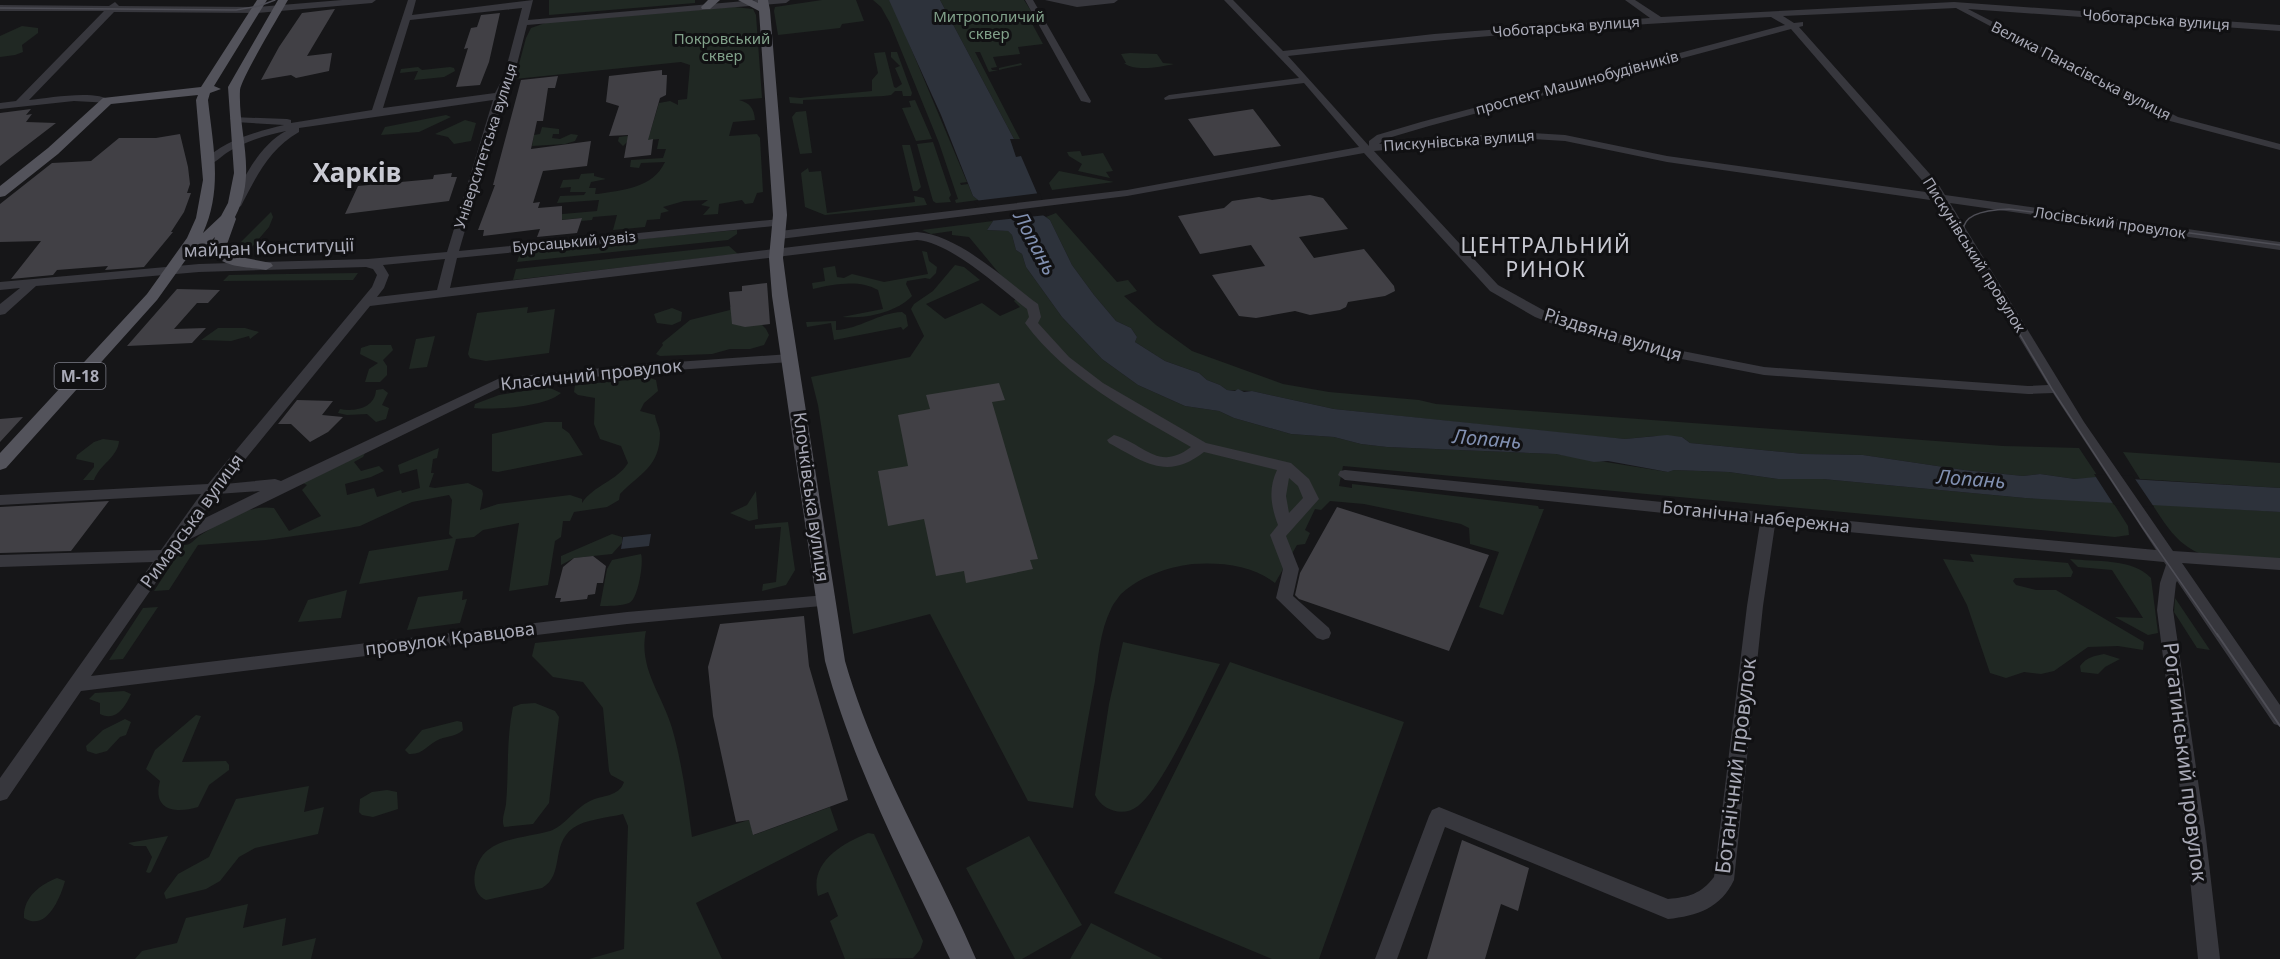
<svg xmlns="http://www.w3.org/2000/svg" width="2280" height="959" viewBox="0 0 2280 959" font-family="'Noto Sans',sans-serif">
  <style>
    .green { fill: #202823 }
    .water { fill: #2d323b }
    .pier { fill: #161618 }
    .building { fill: #414045 }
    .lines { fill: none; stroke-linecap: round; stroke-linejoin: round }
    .minor { fill: #37373d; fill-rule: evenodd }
    .major { fill: #53535b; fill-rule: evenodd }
    .tram-far1 { stroke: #4e4e56; stroke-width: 1.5 }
    .tram { stroke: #4e4e56; stroke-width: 2 }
    .labels { text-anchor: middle; stroke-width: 6; stroke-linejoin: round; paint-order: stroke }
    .far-park-label { font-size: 15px; fill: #81a18a; stroke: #111113 }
    .far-street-label { font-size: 15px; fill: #a9aab7; stroke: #111113 }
    .shield { fill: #111113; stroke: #7b7c86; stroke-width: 1.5 }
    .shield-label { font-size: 16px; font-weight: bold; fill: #a9aab7 }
    .street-label { font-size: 18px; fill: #a9aab7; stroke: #111113 }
    .water-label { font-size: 20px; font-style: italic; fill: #8190b1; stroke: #111113 }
    .quarter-label { font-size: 21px; letter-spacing: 1.5px; fill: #c9cad3; stroke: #111113 }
    .near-street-label { font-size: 21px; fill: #a9aab7; stroke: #111113 }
    .far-town-label { font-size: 26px; font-weight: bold; fill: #c9cad3; stroke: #111113 }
  </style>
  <rect width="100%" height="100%" fill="#161618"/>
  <path class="green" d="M549 0H695V3L549 15Z
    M822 0H856L864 21 842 24 840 28 778 35 774 11 775 7Z
    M873 0H889L892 3 967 182 960 183 961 185 968 184 973 196 978 200 956 203 955 200 958 199 939 143 890 23 881 7Z
    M940 0H1024L1035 17 1029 18 1043 44 1018 47 1020 54 993 57 997 67 991 68 992 70H999V68L1021 63 1022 65 989 72 980 52H975L1020 139H1014Z
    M734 7 753 9 756 15 762 98 739 100C750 103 754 108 755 120L733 122 729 136 757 134 760 138 763 192 757 193 753 203 745 204 742 200 719 204 718 214 703 215 710 207 701 205 708 200 684 201 663 207 669 211 661 213 660 219 647 220 645 227 613 230 617 215 593 217 592 220 581 221V218L538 222 540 216 597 211 599 200 557 203 560 196 584 195 586 192H570L571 187 560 188 563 180 579 179 581 174 594 173V176L606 179 591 182 589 188H596L595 194H598C623 190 653 188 665 162L641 163 639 168 630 167 631 160 663 158 666 149H657L659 139 627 142 623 146 618 141 619 137 650 133 659 103 670 101 678 105V100L687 99 690 65 681 62 515 79 526 38 531 28 548 22Z
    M22 26 38 28V33L22 45 23 52 15 55 0 57V36Z
    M885 52 894 87 896 88 902 84 895 68 900 66 891 57V52H897L912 93 911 96H903L902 91H895L891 95 884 96 803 100V104L790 103 789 97 800 98 872 91V80L878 73 874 53Z
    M1130 53 1157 54 1163 63 1174 64C1160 67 1135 72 1124 63H1126L1121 54Z
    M418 67 422 70 450 67 454 68 455 71 444 77 414 80 418 71 400 73 401 69Z
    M915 100 932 139 916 141 902 108 911 107 909 101Z
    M806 111 812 153 800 154 792 117 796 112Z
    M446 115 451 117 419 132 381 135 385 127Z
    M465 120 476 123 471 141 454 144 448 137 435 134Z
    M542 127 559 129V134H553L552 138 560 139 571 134 578 135 575 141 565 144 532 146 534 135 540 134Z
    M933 142 951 195 949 198 951 202 936 203 933 201 917 144Z
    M902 145H910L921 187 917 191H913Z
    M1080 151 1082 156 1103 153 1113 171 1106 172 1110 178 1078 171 1082 164 1069 156 1067 152Z
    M808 168 809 172 821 171 827 213 915 202 914 196 924 198 927 205 825 215 805 207 801 173Z
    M1059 171 1114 182 1052 190 1049 183Z
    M271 212 273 217 269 227 245 255 239 251V244Z
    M1056 213 1117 282 1128 280 1137 291 1124 296 1156 325 1192 351 1283 384 1329 392 1419 400 1436 404 2003 446 2079 448 2099 478 2075 479 2040 474 2023 476 1964 470 1863 455 1803 454 1690 443 1682 437 1655 436 1625 439 1590 436 1334 409 1252 391 1227 390 1220 385 1207 380 1199 373 1165 361 1135 342 1137 337 1131 328 1116 321 1094 295 1072 265 1050 220 1046 217Z
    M993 221 987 230 1008 231 1012 235 1016 250 1022 254 1026 267 1062 317 1102 359 1138 385 1185 406 1219 411 1234 418 1291 434 1334 437 1361 444 1387 447 1556 454 1668 472 1674 470 1729 472 1778 479H1823L2025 498 2112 501 2128 526 2129 535 2115 537 1343 466 1339 486 1352 488V484L1538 506 1539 509H1544L1503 615 1479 607 1499 552 1470 544 1469 528 1461 524 1364 504 1330 501 1321 510 1315 509 1305 530 1310 533 1305 544 1297 545 1275 583C1252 565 1221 562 1192 564 1168 567 1139 577 1121 594 1118 598 1113 604 1111 609 1100 631 1098 658 1095 681 1087 723 1080 765 1073 808L1028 801 930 614 853 634 818 405 811 377 910 357 924 336 911 309 914 304 933 291 955 265 964 267 980 280 926 304 945 319 982 303 1000 316 1020 307 1014 301 1016 298 1003 278 969 237 952 235V231L931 234 922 230Z
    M737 230V234L728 240 517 262 521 250Z
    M729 246 738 254 513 280 516 269Z
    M922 251 927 252 929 261 937 267 936 273 930 279 925 278 907 281 906 284 912 296C896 313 864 319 842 317L883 309 878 290C860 279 833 284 813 289L812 283 825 281 823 268 835 266 837 277 844 278 852 274 884 282 928 274Z
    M358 273 353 280 223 281 229 275Z
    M741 304 766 329 769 335 764 345 750 349H730L712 354 660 356 656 354 663 345 662 343 690 320 730 310V307Z
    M528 307 527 313 555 309 549 353 486 361 470 358 468 354 477 313Z
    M672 308 682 312 681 321 672 325 657 323 654 314Z
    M902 312 906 315 908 326 903 330 901 327 834 340 831 323 807 327 806 322 836 321V330C860 329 878 313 902 312Z
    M218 328H245L259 332 250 339 249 336 231 341 201 340Z
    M435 336 427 367 409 369 416 339Z
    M370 345H391L393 350 383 360 387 366V375L380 382H365L369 369 378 363 360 354 361 348Z
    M650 378 656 380 658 391 644 403 640 411 655 415C656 422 659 426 660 433 660 467 640 473 620 494L619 500 607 507 574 512 570 521H563L561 537 555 541 548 585 509 591 519 523 483 530 474 537 456 539 448 570 359 584 369 551 453 538 449 534 452 500 449 495 412 502 360 526 343 529 266 540 198 545 169 590 154 591 184 545C191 545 194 540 199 536 221 522 248 504 274 508L289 531 321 516 302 490 307 485 303 483 365 453 363 457 354 462 361 471 379 466 384 471 371 477 345 484 347 495 374 488 377 497 401 490 402 493 420 488 417 469 400 474 398 465 439 448 437 458 433 459 431 473H434L429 487 435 488 468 483 482 490 483 494 480 510 498 504 570 495 582 499V503C594 485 617 481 628 463L621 446 600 439 594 424 595 398 578 395 574 392 575 385Z
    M548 387 561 393C545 407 496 410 474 408L475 404 499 395Z
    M383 389 388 393 382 405 389 408 386 419 376 422 367 414 347 415 338 413 340 409C355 412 375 408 376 390Z
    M545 422H562V428L569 433 583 455 498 472 492 471V434Z
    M103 439 119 441C118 457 99 465 94 480H83L94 467V463L76 459 77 455 94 442Z
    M2123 452 2280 463V488L2140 479Z
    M756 491 758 519 749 521 730 513 747 505Z
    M2152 504 2280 512V560L2202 554C2178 546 2165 524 2152 504Z
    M788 522 795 570 786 585 762 591 763 584 776 582 781 527 755 529V525Z
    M612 534 622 537V543L612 554 574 558 561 565V556Z
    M641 554C644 562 638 600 629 603 621 606 609 606 600 606L607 569 612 560Z
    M1970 554 2068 563 2073 572 2071 577 2015 578 2013 581 2016 585 2036 590H2056L2144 642 2143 650 2118 646 2088 647 2054 671 2041 674 2024 672 2006 678 1990 673 1967 605 1943 559 1974 562Z
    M2070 559C2096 562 2132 558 2151 578L2158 633 2148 635 2115 617 2143 618 2112 570 2078 567Z
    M347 590 341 618 298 622 308 600Z
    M463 591 462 600 467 599 460 623 407 630 418 597Z
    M2175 598 2210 650 2197 648 2174 612Z
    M158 607 123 659 109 660 143 608Z
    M646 631C638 668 662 694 672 728 682 763 687 801 692 837L749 820 754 835 830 807 838 830 696 903 722 959H589L624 949 628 826 623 814C607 818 586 819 573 828 550 845 565 875 542 888L486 900C467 892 474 860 488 850 505 837 530 837 550 831 565 826 575 808 590 801 602 795 619 797 624 782L611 775 609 771 603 708 583 682 553 677 532 656 535 643Z
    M1123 642 1220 664C1203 697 1164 786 1138 806 1123 818 1102 810 1095 795L1109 704Z
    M2104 654 2120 659 2105 667 2098 674 2081 672 2080 666C2087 657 2094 656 2104 654Z
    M1230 662 1404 722 1319 959H1272L1114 893Z
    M124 691 131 694C125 707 116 722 100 714V703L89 699 95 693Z
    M535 703 555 711 559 717 549 803 533 824 504 827C501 819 505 812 506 804 509 771 506 740 513 707L521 704Z
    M196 715 201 716 182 762 226 761 229 765V770L209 785 198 807C175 814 152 810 160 781L146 769 155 750Z
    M125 719 131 722 126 735 120 737 107 751 96 754 87 751 86 746 103 730Z
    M457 721 462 722 463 730C457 736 448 736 440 739 428 744 423 755 409 754L405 750 422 730Z
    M309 786 304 812 324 807 318 834 255 848 239 857 220 881 206 889 166 899 164 893 178 874 209 857 236 799Z
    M387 790 397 792 398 809 373 817 362 815 359 812 360 799 372 792Z
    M868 833 874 834 923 941 920 950 913 958 845 959 830 921 838 916 828 892 818 896C809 863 841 844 868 833Z
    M168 836 151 872 149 873 146 872 152 857 146 846H134L128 843Z
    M1029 836 1082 925 1022 959H1015L966 868Z
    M57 878 65 881C60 899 46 932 24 918 23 897 40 885 57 878Z
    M248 904 243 928 286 918 282 946 316 938 311 959H135L142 951 177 943 186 918Z
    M1091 923 1163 959H1070Z"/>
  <path class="water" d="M889 0H940L1014 139H1010L1016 157 1021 156 1037 193 1043 215 1050 220 1072 265 1094 295 1116 321 1131 328 1137 337 1135 342 1165 361 1199 373 1207 380 1220 385 1227 390 1235 391 1238 389 1244 392 1252 391 1334 409 1625 439 1667 435 1682 437 1690 443 1803 454 1863 455 1964 470 2023 476 2040 474 2075 479 2096 477 2280 488V512L2025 498 1823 479H1778L1729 472 1674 470 1668 472 1608 461 1594 462 1556 454 1387 447 1361 444 1334 437 1291 434 1234 418 1219 411 1185 406 1138 385 1102 359 1062 317 1026 267 1022 254 1016 250 1012 235 1008 231 987 230 993 221 978 200 973 196 941 115Z
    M651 534 649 546 621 549 623 537Z"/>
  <path class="pier" d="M1040 193 1047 215 990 221 974 201Z
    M2094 474 2133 476 2154 507 2114 505Z"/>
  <path class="building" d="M335 9 307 56 332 53 329 71 296 78 291 75 261 80 279 47 302 13Z
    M500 13 489 62 480 85 456 87 468 48 464 49 471 28 477 27 481 15Z
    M662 70V75H667L666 95 660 98 648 140 653 139 651 155 624 158 628 135 609 136 619 106 606 102 609 76Z
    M558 76 555 88H548L543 121H537L531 149 591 141 587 166 543 171 533 203 540 202 538 208 562 206V220L582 218 577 233 537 237 540 229 483 236 484 230H478L495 185H493L521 80Z
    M31 109 26 115 32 114 26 122 56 123 0 166V113Z
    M1253 109 1281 146 1214 156 1188 119Z
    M180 134 188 167 190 184 187 193H191L184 212 171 232H173L144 267 105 270 108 266 57 270 53 275 11 279 41 241 0 242V204L52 163 91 161 119 138H156Z
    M452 173 451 177H457L449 201 345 214 358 186 433 179 434 175Z
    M1310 195 1323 198 1348 229 1299 237 1314 258 1364 249 1394 286 1395 291 1385 296 1348 302 1346 307 1340 310 1310 315 1295 311 1256 318 1239 316 1212 275 1265 266 1251 245 1200 254 1178 216 1224 208 1232 201 1259 197 1272 200Z
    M767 283 770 324 745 327 732 324 729 292 742 291V286Z
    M177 289 220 290 208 303H197L174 329 206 328 192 343 127 346Z
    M999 383 1005 400 992 402 1038 559 1030 560 1033 569 966 583 964 571 936 576 924 519 888 526 878 471 908 466 898 415 930 409 926 395Z
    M297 400 333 401 322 415 343 417 328 432 310 442 291 424H278Z
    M23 417 0 442V419Z
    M109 501 71 551 0 553V507Z
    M1337 507 1489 555 1449 651 1299 599 1295 595 1300 573Z
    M593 556 606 566 603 583H597L595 594 588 595 587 599 560 602 561 598H555L563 567 574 558Z
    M804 616 809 666 848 800 753 835 749 820 736 822 713 716 708 667 720 624Z
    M1462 840 1529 868 1518 911 1501 904 1485 959H1427Z"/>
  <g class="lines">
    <path class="minor" d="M342 0H376L372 3 257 13 114 12 29 100C49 98 95 89 112 101L111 103 74 101 0 109V103L16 101 104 11H0V5L109 6 115 2 119 6 257 7Z
      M408 0H416L412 15 533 0 528 20 756 0H790L786 3 527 25 514 76 504 96 459 251 780 219 786 223 784 225 457 258 450 288 917 232C959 235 1004 279 1038 304L1041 317 1038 323 1069 357 1103 383 1206 443 1291 463 1309 479 1319 499 1286 536 1299 569 1293 596 1329 628 1331 633 1329 638 1323 640 1317 638 1276 598 1283 569 1270 535 1278 525C1271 506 1268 489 1277 470L1204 452C1167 481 1144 462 1109 443L1107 440 1114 435C1145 444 1158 472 1191 447 1131 412 1067 380 1025 323L1029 317 1027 309C1000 288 950 242 917 240L370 306 225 484 275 479 281 481 500 378 634 365 790 354 797 358 790 362 634 373 503 386 184 542 91 676 627 612 826 595 832 597 834 601 832 605 627 624 81 691 7 799 0 801V778L153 562 0 567V555L161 550 201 494 0 505V495L208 484 372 287 377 275 373 269 366 267 199 272 36 286 5 314 0 315V304L20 288 0 290V282L199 264 368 259 447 252 493 100 299 128V132C269 149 256 177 241 206L235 209 229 206C244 179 258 146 286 131 267 135 246 141 228 152 220 157 214 166 204 164L203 162C223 140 256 132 284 125L235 122 230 119 231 117 287 119 291 120V123L372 110ZM522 8 504 76 495 93 383 108 410 20ZM445 259 437 290 377 297 384 288 389 275 383 265ZM1289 478 1298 486 1303 498 1289 513 1286 496ZM260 491 197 522 217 494Z
      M1025 0H1033L1091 101 1090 103 1081 101Z
      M1045 0H1118L1114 3 1077 7Z
      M1224 0H1233L1283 51 1434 34 1650 18 1625 0H1635L1661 17 1954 2 2280 25V31L1968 9 2178 117 2280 144V150L2170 121 1956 8 1783 16 1794 23 1803 22V26L1799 27 1937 182 1945 195 2280 242V250L1950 203 2084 422 2173 551 2280 558V570L2182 563 2280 705V726L2274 724 2177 581 2176 583 2173 610 2205 829 2220 959H2198L2185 829 2157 610 2160 583 2166 565 2164 562 1775 525 1763 606 1734 880C1721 908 1697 916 1668 919L1445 827 1397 959H1375L1429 816 1432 810 1439 807 1668 899C1689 897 1701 894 1714 877L1747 606 1760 523 1345 480 1338 475 1340 471 1345 470 1909 527 2156 550 2053 393 2028 394 1764 375 1666 356 1563 328 1535 317 1490 291 1364 153 1127 196 780 239 774 235 780 231 1127 190 1359 147 1304 83 1165 100 1164 98 1169 95 1299 78ZM1771 17 1785 25 1421 122 1377 135 1369 141V146L1288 56C1449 38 1610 25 1771 17ZM1791 29 1933 193 1667 156 1565 135 1515 132 1379 144 1385 139 1429 126ZM1515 138 1565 141 1667 162 1937 201 2048 385 2028 386 1764 367 1667 348 1573 322 1545 311 1498 285 1374 151Z"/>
    <path class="major" d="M257 0H267L214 86 221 89 210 93 208 100C213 146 223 189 203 233L221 216 228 203 234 173 228 87 278 0H288C280 14 241 79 240 90 238 135 258 173 235 217L236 219 226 247 230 255 271 263 273 266 266 270C244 266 204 268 215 237L195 257 187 258 157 300 6 468 0 470V453L147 294 187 238 196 218 203 180 196 100 198 95 111 104 58 154 5 196 0 197V186L48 148 103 98 201 87Z
      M708 0H720L710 9H702L701 7Z
      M738 0H752L758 3V0H768L770 10 787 215 783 258 788 296 845 661C875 766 933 859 976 959H950C904 862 853 765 825 661L772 296 769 258 773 215 759 11Z"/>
    <path class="tram-far1" d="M0 8 236 10 259 6 275 0
      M2218 636 2143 528 2052 389 1966 243C1953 213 1987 210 2009 209L2280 245"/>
    <path class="tram" d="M2217 634 2280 726"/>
  </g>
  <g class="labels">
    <g class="far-park-label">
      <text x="989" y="22">Митрополичий<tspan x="989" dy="17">сквер</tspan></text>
      <text x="722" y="44">Покровський<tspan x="722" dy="17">сквер</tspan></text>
    </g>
    <g class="far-street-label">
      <text transform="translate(2156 20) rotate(4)" y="5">Чоботарська вулиця</text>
      <text transform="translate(1566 27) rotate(-4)" y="5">Чоботарська вулиця</text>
      <text transform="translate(2081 71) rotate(27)" y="5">Велика Панасівська вулиця</text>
      <text transform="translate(1577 83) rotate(-15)" y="5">проспект Машинобудівників</text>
      <text transform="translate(1459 141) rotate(-4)" y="5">Пискунівська вулиця</text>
      <text transform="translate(486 146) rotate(-72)" y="5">Університетська вулиця</text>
      <text transform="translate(2110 223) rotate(8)" y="5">Лосівський провулок</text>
      <text transform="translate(574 242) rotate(-5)" y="5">Бурсацький узвіз</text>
      <text transform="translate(1974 255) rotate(58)" y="5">Пискунівський провулок</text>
    </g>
    <rect class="shield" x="54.5" y="363" width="51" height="26" rx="4.5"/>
    <g class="shield-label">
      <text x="80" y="382">М-18</text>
    </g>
    <g class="street-label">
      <text transform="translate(269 248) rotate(-2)" y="6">майдан Конституції</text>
      <text transform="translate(1613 335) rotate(17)" y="6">Різдвяна вулиця</text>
      <text transform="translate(591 375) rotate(-6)" y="6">Класичний провулок</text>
      <text transform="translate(811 497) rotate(82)" y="6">Клочківська вулиця</text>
      <text transform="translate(1756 517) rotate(6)" y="6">Ботанічна набережна</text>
      <text transform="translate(192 521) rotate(-54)" y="6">Римарська вулиця</text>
      <text transform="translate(450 639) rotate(-7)" y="6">провулок Кравцова</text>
    </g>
    <g class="water-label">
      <text transform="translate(1035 243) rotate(62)" y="7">Лопань</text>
      <text transform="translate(1487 439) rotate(5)" y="7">Лопань</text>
      <text transform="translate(1971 479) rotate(4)" y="7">Лопань</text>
    </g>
    <g class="quarter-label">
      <text x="1546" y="253">ЦЕНТРАЛЬНИЙ<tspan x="1546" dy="24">РИНОК</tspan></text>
    </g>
    <g class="near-street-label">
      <text transform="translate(2185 762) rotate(83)" y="7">Рогатинський провулок</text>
      <text transform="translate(1736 766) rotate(-83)" y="7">Ботанічний провулок</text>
    </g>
    <g class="far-town-label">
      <text x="357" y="182">Харків</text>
    </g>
  </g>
</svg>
